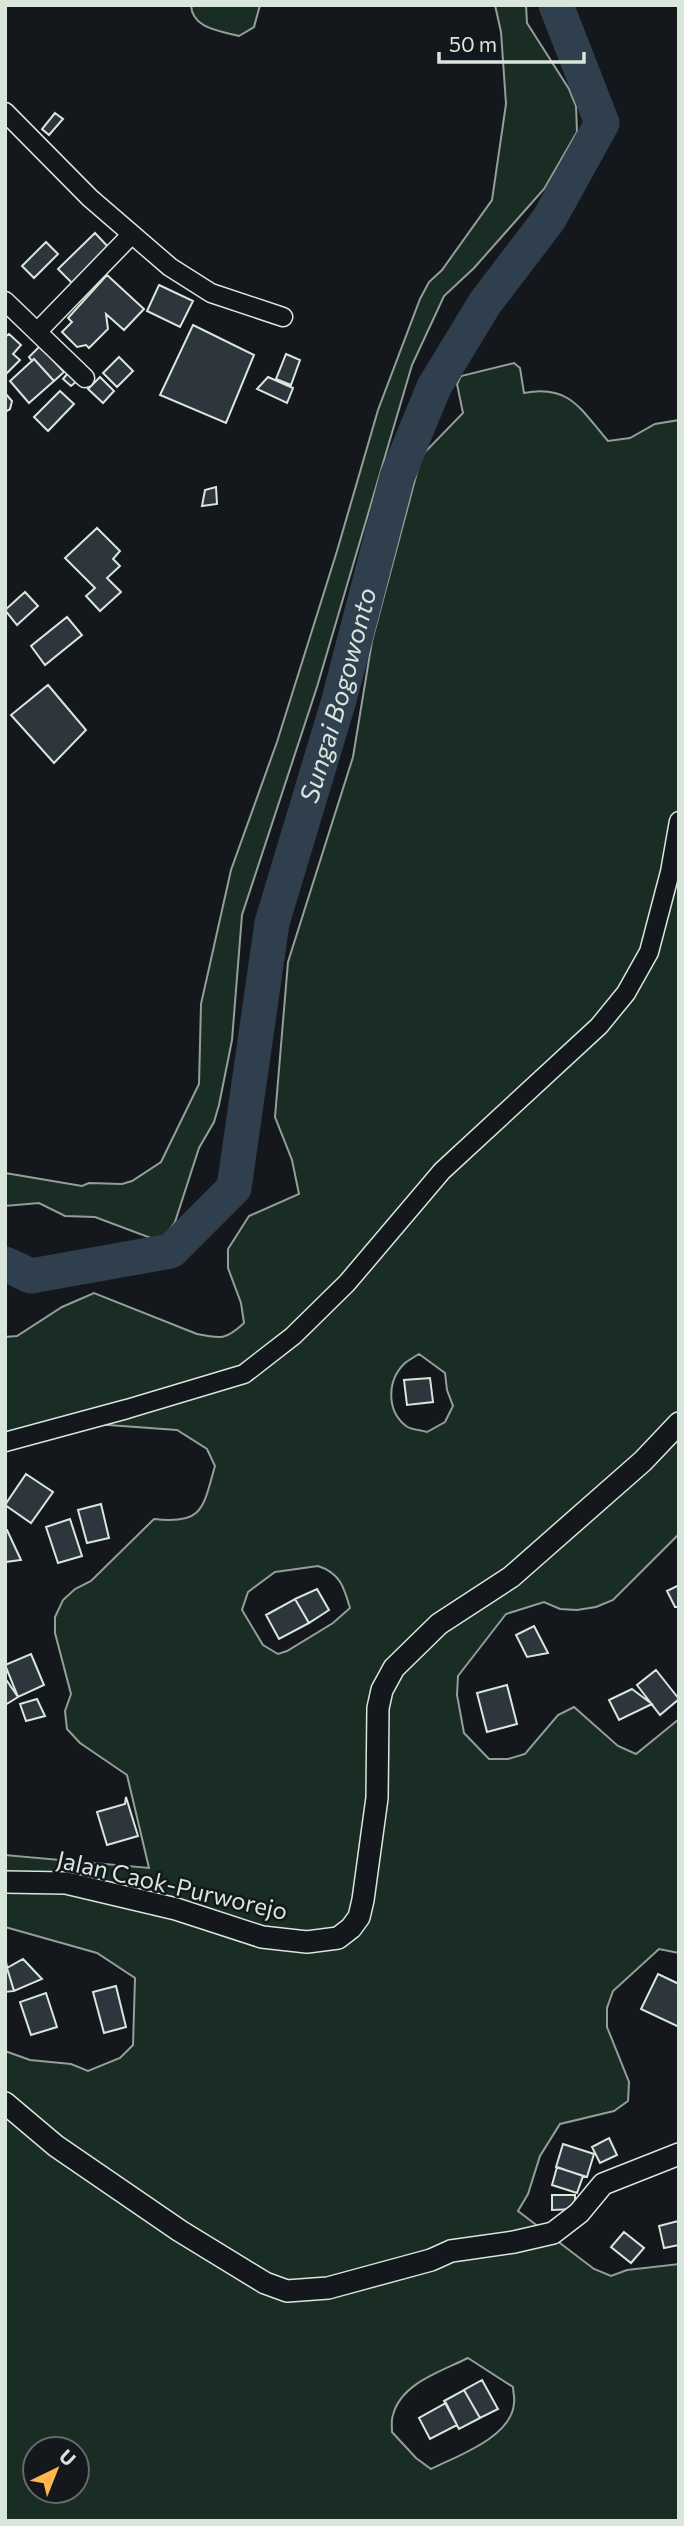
<svg xmlns="http://www.w3.org/2000/svg" width="684" height="2526" viewBox="0 0 684 2526" font-family="Commissioner,sans-serif">
  <style>
    .green { fill: #1a2d24; stroke: #939e99; stroke-width: 2; fill-rule: evenodd }
    .lines { fill: none; stroke-linecap: round; stroke-linejoin: round }
    .river { stroke: #2f3f4d; stroke-width: 35 }
    .building { fill: #2c363c; stroke: #d8e6dc; stroke-width: 2 }
    .minor-casing { stroke: #d8e6dc; stroke-width: 21 }
    .tertiary-casing { stroke: #d8e6dc; stroke-width: 24 }
    .minor { stroke: #14181c; stroke-width: 18 }
    .tertiary { stroke: #14181c; stroke-width: 21 }
    .labels { text-anchor: middle; stroke-width: 5; stroke-linejoin: round; paint-order: stroke }
    .street-label { font-size: 24px; fill: #d8e6dc; stroke: #14181c }
    .water-label { font-size: 26px; font-style: italic; fill: #d8e6dc; stroke: #14181c }
  </style>
  <rect width="100%" height="100%" fill="#14181c"/>
  <path class="green" d="M191 5H260L254 27 239 36C221 31 192 29 191 5Z
    M495 5H526L527 23 569 89 576 106 577 132 544 189 474 268 444 296 412 365 317 687 242 915 232 1040 219 1105 214 1122 199 1148 175 1222 165 1236 156 1240 95 1217 65 1216 39 1203 5 1206V1173L82 1186 89 1183 122 1184 132 1181 161 1162 199 1084 201 1004 231 870 277 742 337 551 378 410 420 299 429 282 442 270 492 200 506 104 501 32Z
    M514 363 520 368 524 393C570 384 581 410 608 441L630 438 655 424 679 420V1534L613 1600 596 1607 577 1610 560 1609 544 1602 506 1614 458 1676 457 1695 464 1733 489 1759H508L525 1754 558 1715 574 1707 618 1746 636 1754 679 1719V1953L659 1949 613 1991 607 2008V2027L629 2082 628 2101 614 2111 560 2124 540 2156 528 2194 518 2211 594 2269 611 2276 627 2270 679 2264V2521H5V2051L30 2060 71 2064 88 2071 120 2058 133 2045 135 1978 97 1953 5 1927V1855L149 1868 127 1775 80 1743 67 1729 65 1711 71 1694 55 1633V1617L63 1600 75 1589 91 1581 154 1519C204 1525 203 1507 215 1466L207 1449 177 1430 53 1421 5 1434V1337L17 1336 62 1307 94 1293 197 1334C221 1339 226 1340 244 1323L241 1303 228 1268V1249L249 1216 299 1194 292 1160 275 1117 288 962 353 757 372 641 420 461 425 452 463 413 457 384 461 376ZM419 1354 445 1373 447 1390 453 1406 445 1422 427 1432C421 1430 411 1430 406 1426 386 1410 387 1380 405 1363 409 1360 414 1357 419 1354ZM318 1566C340 1573 344 1587 350 1608L333 1623 287 1651 278 1654 263 1645 242 1610 248 1592 275 1572ZM468 2358 513 2387C513 2392 515 2398 514 2403 512 2437 457 2456 431 2469L416 2458 392 2432C392 2427 391 2420 393 2415 401 2383 442 2371 468 2358ZM35 2449H77V2491H35Z"/>
  <g class="lines">
    <path class="river" id="s1" d="M5 1264 31 1276 171 1251 234 1188 272 923 339 700 397 477 434 387 485 303 549 219 602 123 556 5"/>
  </g>
  <path class="building" d="M55 113 63 119 49 135 42 129Z
    M95 233 111 250 74 285 58 269Z
    M46 242 58 254 34 278 22 266Z
    M107 275 144 309 124 330 106 314 108 329 89 348 86 345 77 347 62 332 72 322 68 318Z
    M159 285 193 301 180 327 147 311Z
    M193 325 254 355 226 423 160 395Z
    M9 334 21 345 13 354 20 360 5 375V337Z
    M40 346 64 372 54 381 34 359 32 361 29 357Z
    M286 354 300 360 291 385 276 379Z
    M119 357 133 371 117 387 103 373Z
    M34 359 54 381 29 403 10 381Z
    M68 373 77 381 71 386 63 379Z
    M100 377 114 391 103 403 88 389Z
    M268 377 293 388 287 403 257 389Z
    M60 391 74 404 48 431 34 417Z
    M5 393 12 401 10 409 5 412Z
    M216 487 217 504 202 506 205 490Z
    M97 528 120 551 113 559 120 566 107 578 121 592 100 611 86 596 95 588 65 558Z
    M25 592 38 606 17 625 5 610Z
    M67 617 82 635 45 665 31 646Z
    M48 685 86 730 54 763 11 715Z
    M430 1378 433 1402 407 1405 404 1380Z
    M26 1474 53 1492 31 1523 5 1505Z
    M101 1504 109 1538 87 1543 78 1510Z
    M70 1519 82 1556 58 1563 46 1527Z
    M5 1530H7L21 1560 5 1562Z
    M679 1585V1607H675L667 1591Z
    M317 1589 329 1610 309 1623 295 1599Z
    M295 1599 309 1623 279 1639 266 1615Z
    M534 1626 548 1653 527 1657 516 1635Z
    M31 1654 44 1685 18 1697 5 1665Z
    M656 1670 679 1699 660 1715 637 1685Z
    M5 1678 18 1697 5 1705Z
    M507 1685 517 1724 487 1732 477 1693Z
    M632 1689 652 1704 619 1720 609 1700Z
    M37 1699 45 1716 26 1721 20 1704Z
    M126 1797 138 1836 107 1845 97 1812 125 1804Z
    M5 1955 7 1968 14 1991 5 1992Z
    M23 1959 42 1979 14 1991 7 1968Z
    M658 1974 679 1984V2027L641 2009Z
    M116 1986 126 2027 104 2033 93 1992Z
    M46 1993 57 2027 31 2035 20 2002Z
    M609 2138 617 2155 600 2163 592 2147Z
    M563 2144 594 2154 587 2177 556 2167Z
    M557 2167 583 2176 577 2193 552 2185Z
    M552 2195H575V2209L552 2210Z
    M678 2221 679 2245 664 2248 659 2226Z
    M624 2232 644 2248 631 2263 611 2247Z
    M482 2380 498 2409 480 2418 464 2390Z
    M464 2390 480 2418 459 2429 444 2401Z
    M446 2403 457 2425 430 2439 419 2418Z"/>
  <g class="lines">
    <g class="minor-casing">
      <path id="minor" d="M5 112 90 198 170 267 211 293 283 317
        M5 301 85 378
        M37 332 131 235
        M5 1442 127 1409 244 1374 293 1336 347 1283 442 1171 599 1026 626 993 649 952 670 872 679 821"/>
    </g>
    <g class="tertiary-casing">
      <path id="tertiary" d="M5 1882 66 1883 176 1909 262 1937 307 1942 338 1938 351 1928 359 1917 363 1900 377 1798 378 1708 382 1690 394 1668 439 1624 511 1577 643 1461 679 1423
        M5 2103 56 2146 180 2231 265 2283 287 2291 328 2288 431 2260 451 2251 514 2242 553 2233 579 2213 603 2184 679 2154"/>
    </g>
    <use href="#minor" class="minor"/>
    <use href="#tertiary" class="tertiary"/>
  </g>
  <g class="labels">
    <g class="street-label">
      <text transform="translate(172 1886) rotate(13)" y="8">Jalan Caok-Purworejo</text>
    </g>
    <g class="water-label">
      <text dy="9" stroke="none"><textPath href="#s1" startOffset="765">Sungai Bogowonto</textPath></text>
    </g>
  </g>
  <rect width="684" height="2526" fill="none" stroke="#d8e6dc" stroke-width="14"/>
  <g transform="translate(56 2470) rotate(43)"><circle r="33" fill="#14181c" stroke="#626a69" stroke-width="2"/>
  <path d="M0-5L12 26L0 18L-12 26Z" fill="#ffb74d"/>
  <text y="-10" font-size="19" font-weight="bold" text-anchor="middle" fill="#d8e6dc">U</text>
  </g>
  <path d="M439 52v10h145v-10" fill="none" stroke="#d8e6dc" stroke-width="3.5"/>
  <text x="449" y="52" font-size="21" fill="#d8e6dc" stroke="#14181c" stroke-width="5" paint-order="stroke">50 m</text>
</svg>
